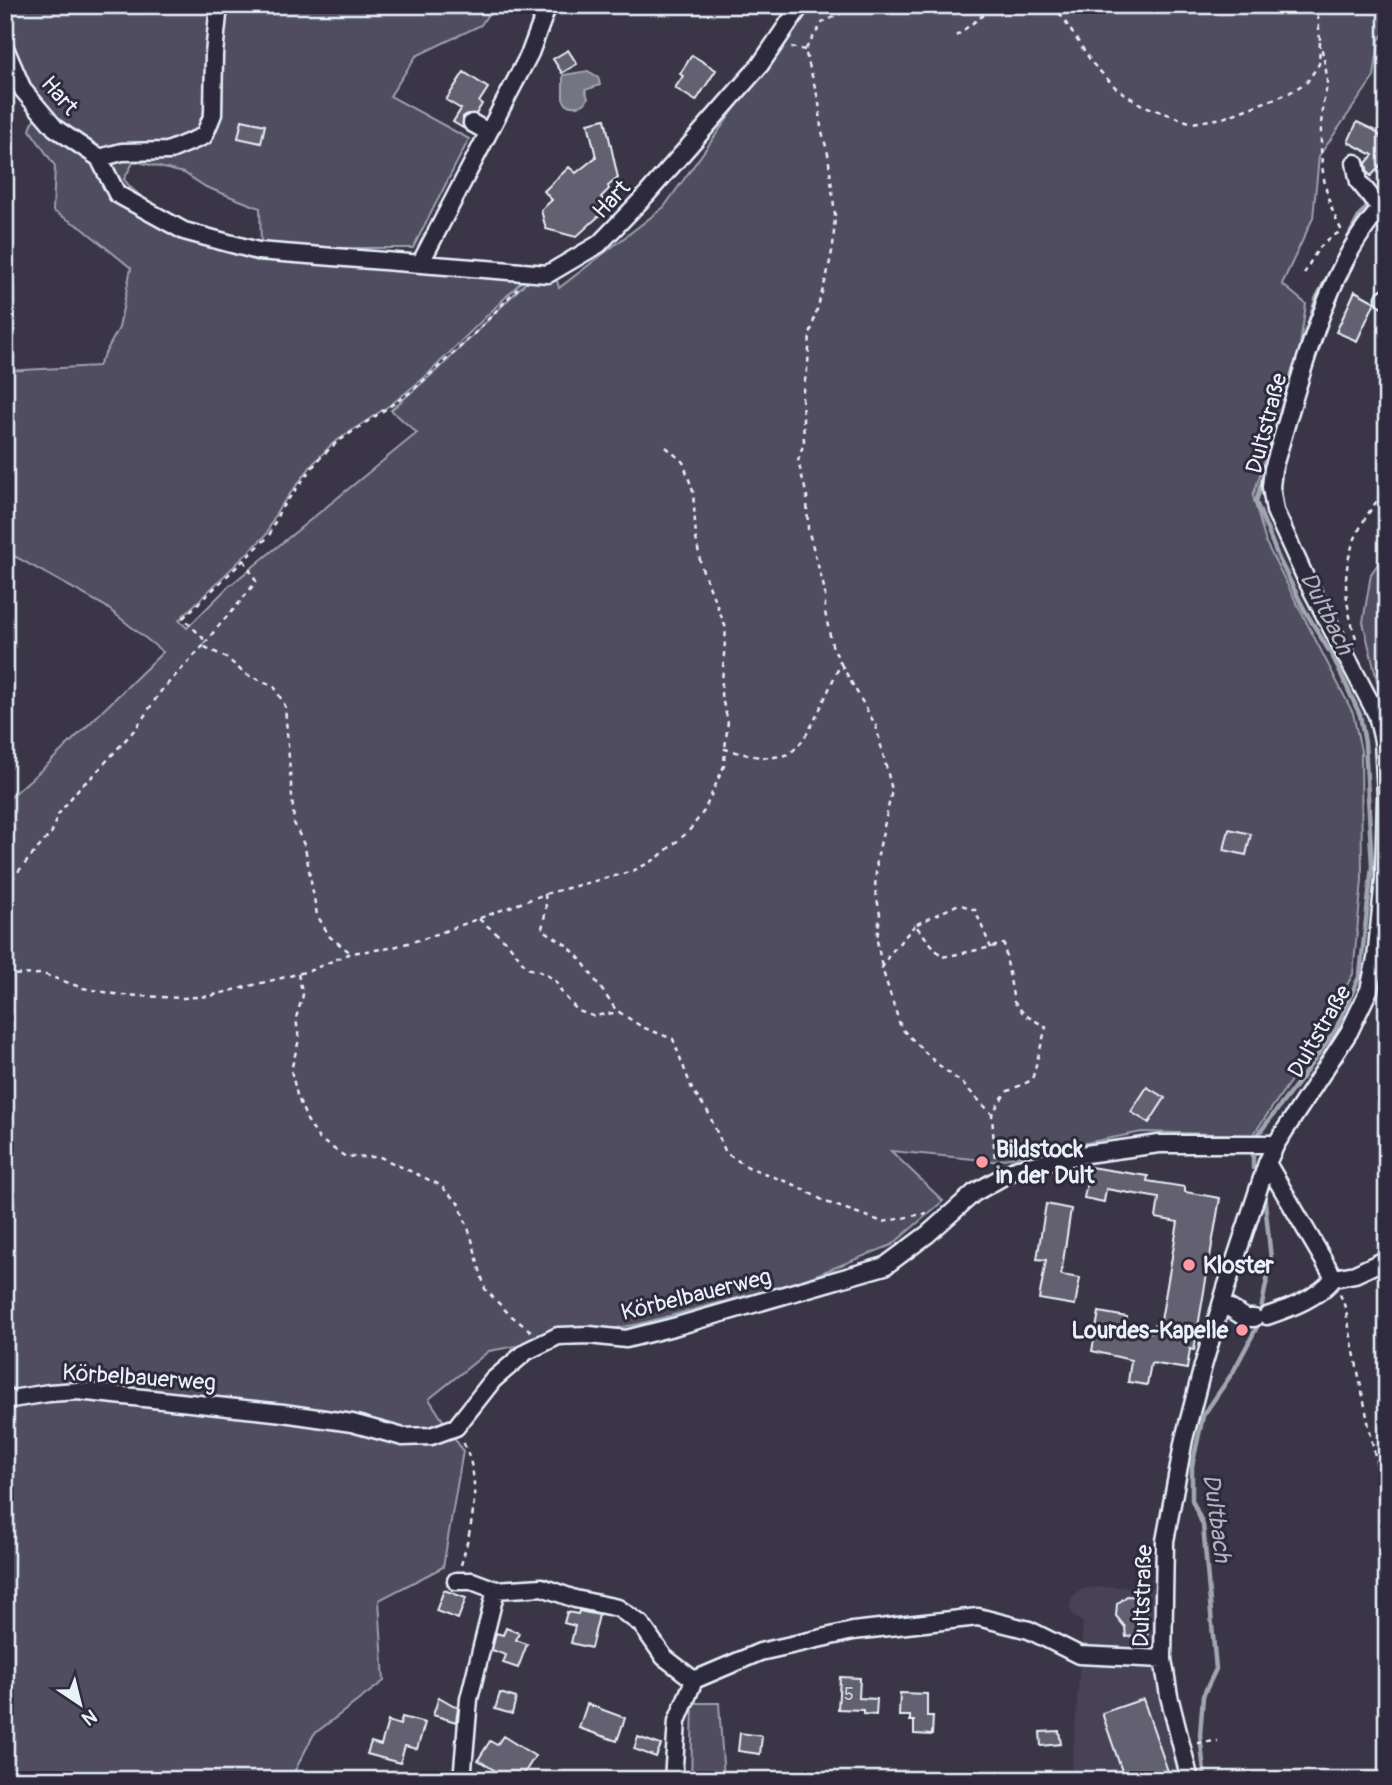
<svg xmlns="http://www.w3.org/2000/svg" width="1392" height="1785" viewBox="0 0 1392 1785" font-family="Pangolin,sans-serif">
  <style>
    .built { fill: #464354 }
    .green { fill: #504e5f; stroke: #9ca0ac; stroke-width: 2 }
    .water { fill: #737482; stroke: #a2a6b1; stroke-width: 2 }
    .lines { fill: none; stroke-linecap: round; stroke-linejoin: round }
    .stream { stroke: #a2a6b1; stroke-width: 4.5 }
    .building { fill: #636171; stroke: #e8f1f8; stroke-width: 2 }
    .minor-casing { stroke: #e8f1f8; stroke-width: 21 }
    .path { stroke: #e8f1f8; stroke-width: 2.5; stroke-dasharray: 5 5; stroke-linecap: butt }
    .minor { stroke: #2f2a3d; stroke-width: 16 }
    .poi-dot { fill: #ff9aa2; stroke: #2f2a3d; stroke-width: 2.5 }
    .labels { text-anchor: middle; stroke-width: 6; stroke-linejoin: round; paint-order: stroke }
    .number-label { font-size: 19px; fill: #c7cdd6 }
    .street-label { font-size: 23px; fill: #e8f1f8; stroke: #2f2a3d }
    .poi-label { font-size: 23px; font-weight: bold; fill: #e8f1f8; stroke: #2f2a3d; text-anchor: start }
    .water-label { font-size: 24px; font-style: italic; fill: #aeb2bd; stroke: #2f2a3d }
  </style>
  <rect width="100%" height="100%" fill="#3a3648"/>
  <filter id="ink" filterUnits="userSpaceOnUse"><feTurbulence type="fractalNoise" baseFrequency=".0143" numOctaves="2"/><feDisplacementMap in="SourceGraphic" scale="14" xChannelSelector="R" yChannelSelector="G"/><feConvolveMatrix kernelMatrix="1 2 1 2 8 2 1 2 1" color-interpolation-filters="sRGB"/></filter>
  <g filter="url(#ink)">
    <path class="built" d="M1099 1587H1159L1185 1780H1071L1083 1623 1073 1615 1069 1607 1073 1596 1082 1589Z"/>
    <path class="green" d="M5 5H487L490 11 481 25 416 56 390 96 469 139 413 248H286L261 245 260 208 206 187 184 173 134 161 124 179 130 187 146 201 144 219 178 237 243 253 473 271 522 281 425 377 393 403 332 444 312 465 277 511 266 535 179 620 187 628 228 587 417 433 391 410 445 363 533 275 555 273 559 288 664 207 809 5H1387V29L1379 40 1374 77 1319 156 1313 218 1282 284 1306 304 1298 359 1253 496 1266 543 1353 713 1361 751 1362 880 1353 974 1310 1053 1253 1135 1142 1132 994 1161 891 1151 943 1201 892 1245 798 1282 639 1324 489 1351 429 1399 463 1451 443 1567 379 1600 384 1681 314 1734 290 1780H5V802L49 763 163 652 105 606 5 551V371L98 366 119 328 131 268 82 228 53 211 55 166 30 130 40 102 5 31Z
      M1387 551V708L1382 701 1363 622 1371 574Z
      M693 1703H719L724 1780H691Z"/>
    <path class="water" d="M588 71 598 77 600 85 585 90 588 98C585 107 575 107 567 105L563 99V75Z"/>
    <g class="lines">
      <path class="stream" d="M1301 348 1317 297 1361 213 1387 191
        M1257 1136 1300 1080 1336 1029 1360 975 1372 866 1365 743 1360 715 1334 659 1304 609 1279 559 1256 502 1266 467
        M1253 1151V1168
        M1205 1780 1200 1735 1203 1696 1216 1669 1203 1525 1192 1500V1466L1203 1416 1233 1372 1258 1325 1271 1259 1264 1193"/>
    </g>
    <path class="building" d="M568 50 577 64 562 73 553 59Z
      M692 55 716 70 696 101 675 88 683 76 680 74Z
      M464 72 488 88 479 102 482 104 476 114H467L463 117V128L453 122 461 109 446 100Z
      M605 119 618 178 608 186 609 189 601 197 609 207 576 237 546 229 541 210 552 200 544 191 569 167 576 173 596 157 588 123Z
      M242 120 265 125 261 143 238 138Z
      M1357 122 1374 130 1385 140 1387 138V161H1385L1371 176 1368 173 1366 163 1373 155 1348 142Z
      M1355 291 1375 302 1357 341 1336 332Z
      M1229 829 1251 834 1246 855 1224 850Z
      M1147 1087 1165 1098 1149 1123 1131 1112Z
      M1090 1167 1148 1176 1147 1181 1185 1187V1192L1220 1198 1194 1350 1190 1349 1187 1369 1151 1363 1147 1385 1128 1382 1131 1360 1092 1351 1099 1312 1127 1317 1125 1328 1153 1332 1154 1325 1160 1326 1178 1222 1156 1218 1159 1198 1106 1189 1104 1202 1084 1198Z
      M1046 1204 1071 1209 1061 1275 1080 1278 1075 1305 1039 1299 1046 1260 1037 1259Z
      M444 1590 466 1598 458 1619 436 1611Z
      M1127 1596 1139 1597 1147 1607 1148 1646 1136 1647 1135 1636 1126 1637 1125 1627 1116 1616 1117 1604Z
      M579 1611 599 1615 591 1648 571 1643 575 1626 564 1623 567 1612 578 1614Z
      M506 1628 519 1633 516 1640 527 1644 518 1668 503 1663 506 1655 492 1650 496 1633 503 1635Z
      M840 1677 860 1678 859 1698 877 1699 876 1715 863 1714V1710L838 1709Z
      M500 1693 516 1698 512 1714 495 1709Z
      M900 1693 927 1694V1716H933L932 1735 914 1734V1721H910V1716H899Z
      M439 1697 458 1708 456 1722 433 1715Z
      M1143 1699 1171 1780H1125L1102 1713Z
      M587 1704 625 1718 617 1741 579 1728Z
      M402 1717 425 1723 417 1749 405 1746 400 1763 367 1754 371 1742 381 1745 388 1721 400 1725Z
      M1059 1731 1061 1744 1041 1746 1040 1732Z
      M740 1733 762 1736 760 1754 738 1751Z
      M503 1736 535 1756 520 1780H510L478 1760 490 1741 497 1745Z
      M638 1737 661 1745 656 1757 634 1749Z"/>
    <g class="lines">
      <g class="minor-casing">
        <path id="minor" d="M5 48 23 90 55 128 99 158 117 194 184 231 258 251 548 274 599 244 647 194 760 65 801 5
          M472 123 488 132
          M99 158 122 152 168 151 204 136 213 114 214 54 219 5
          M1355 163 1359 182 1381 209
          M420 264 530 53 548 5
          M1385 298 1387 297
          M1267 1163 1334 1278
          M1222 1303 1245 1318H1254
          M1267 1316C1291 1308 1318 1298 1334 1278L1355 1274 1387 1259
          M5 1400 49 1393 78 1391 283 1413 352 1423 403 1437 431 1436 456 1427 493 1380 527 1351 558 1336 589 1335 626 1339 677 1326 885 1266 928 1234 974 1193 1018 1168 1086 1154 1159 1144H1276
          M456 1581H472L496 1590 542 1587 575 1599 618 1608 641 1624 664 1657 694 1680
          M462 1780 469 1699 496 1590
          M673 1780 677 1721 694 1680 760 1652 853 1631 978 1617 1029 1630 1079 1655 1163 1659
          M1190 1780 1169 1696 1163 1659 1165 1541 1184 1439 1203 1366 1226 1288 1267 1163 1276 1144 1349 1032 1369 990 1376 959 1384 879 1386 797 1383 741 1377 715 1306 579 1275 511 1271 487 1273 469C1297 392 1327 257 1387 203"/>
      </g>
      <path class="path" d="M1054 5 1093 64 1117 89 1142 105 1192 123 1223 118 1289 93 1307 82 1319 64 1320 41
        M1317 5 1320 40
        M956 36 996 5
        M791 47 805 50
        M1304 274C1315 253 1320 242 1342 231 1321 193 1319 153 1322 110 1323 102 1326 93 1327 84 1327 71 1324 59 1321 46
        M666 447 683 462 693 491 696 538 701 566 726 628 721 695 728 721 725 749
        M244 560 256 581C240 605 219 623 203 646L227 658 245 674 274 686 285 706 294 823 305 847 317 915 330 937 351 953
        M1356 638C1336 577 1346 538 1387 488
        M841 664 876 726 892 790 877 859 875 888 880 914 877 940 882 968
        M5 887 52 832 57 816 79 788 94 775 137 727 161 691 203 646V638L183 618 269 536 280 510 319 459 336 443 412 391 472 336 518 288
        M545 894 546 909 542 929 568 946 582 961 616 1010 642 1027 673 1039 692 1089 708 1112 726 1153 748 1167 795 1185 826 1202 883 1222 927 1213
        M479 919 508 943 527 968 539 971 555 980 562 993 578 1011 593 1016 620 1012
        M915 925 889 955 882 968 901 1028 935 1062 963 1084 991 1113
        M991 948 975 910 959 904 915 925 942 957C963 953 984 949 1004 944L1014 1002 1025 1015 1046 1027 1032 1080 1006 1092 992 1114 995 1163
        M298 974 303 995 296 1018 299 1040 291 1070 297 1095 307 1120 319 1139 346 1157H380L440 1185 459 1204 471 1236 485 1289 509 1314 532 1332
        M5 975 43 974 83 988 120 995 183 998 210 996 309 971 351 953 390 948 426 938 545 894 633 871 656 859 688 832 704 811 724 766 725 749C744 754 765 761 785 755 808 749 829 684 841 664L832 645 825 612V591L808 529 807 496 798 461 804 442 802 396 808 364 810 334 827 275 833 247 835 215 828 154 821 128 819 102 805 50 823 22 857 5
        M1340 1294 1345 1307 1387 1516
        M461 1565C473 1523 483 1480 462 1440
        M1197 1743 1218 1741"/>
      <use href="#minor" class="minor"/>
    </g>
  </g>
  <g class="poi-dot">
    <circle cx="982" cy="1162" r="7"/>
    <circle cx="1189" cy="1265" r="7"/>
    <circle cx="1242" cy="1330" r="7"/>
  </g>
  <g class="labels">
    <g class="number-label">
      <text x="849" y="1700">5</text>
    </g>
    <g class="street-label">
      <text transform="translate(60 95) rotate(49)" y="8">Hart</text>
      <text transform="translate(611 199) rotate(-47)" y="8">Hart</text>
      <text transform="translate(1266 423) rotate(-75)" y="8">Dultstraße</text>
      <text transform="translate(1319 1031) rotate(-60)" y="8">Dultstraße</text>
      <text transform="translate(696 1294) rotate(-14)" y="8">Körbelbauerweg</text>
      <text transform="translate(139 1377) rotate(4)" y="8">Körbelbauerweg</text>
      <text transform="translate(1142 1596) rotate(-88)" y="8">Dultstraße</text>
    </g>
    <g class="poi-label">
      <text x="996" y="1157">Bildstock<tspan x="996" dy="26">in der Dult</tspan></text>
      <text x="1203" y="1273">Kloster</text>
      <text x="1228" y="1338" text-anchor="end">Lourdes-Kapelle</text>
    </g>
    <g class="water-label">
      <text transform="translate(1327 613) rotate(63)" y="8">Dultbach</text>
      <text transform="translate(1217 1518) rotate(82)" y="8">Dultbach</text>
    </g>
  </g>
  <rect width="1392" height="1785" fill="none" stroke="#2f2a3d" stroke-width="28"/>
  <rect x="14" y="14" width="1364" height="1757" fill="none" stroke="#e8f1f8" stroke-width="2.5" filter="url(#ink)"/>
  <g transform="translate(80 1704) rotate(145)" stroke="#2f2a3d" stroke-width="5" paint-order="stroke">
  <path d="M0-5L12 26L0 18L-12 26Z" fill="#e8f1f8"/>
  <text y="-10" font-size="19" font-weight="bold" text-anchor="middle" fill="#e8f1f8">N</text>
  </g>
</svg>
